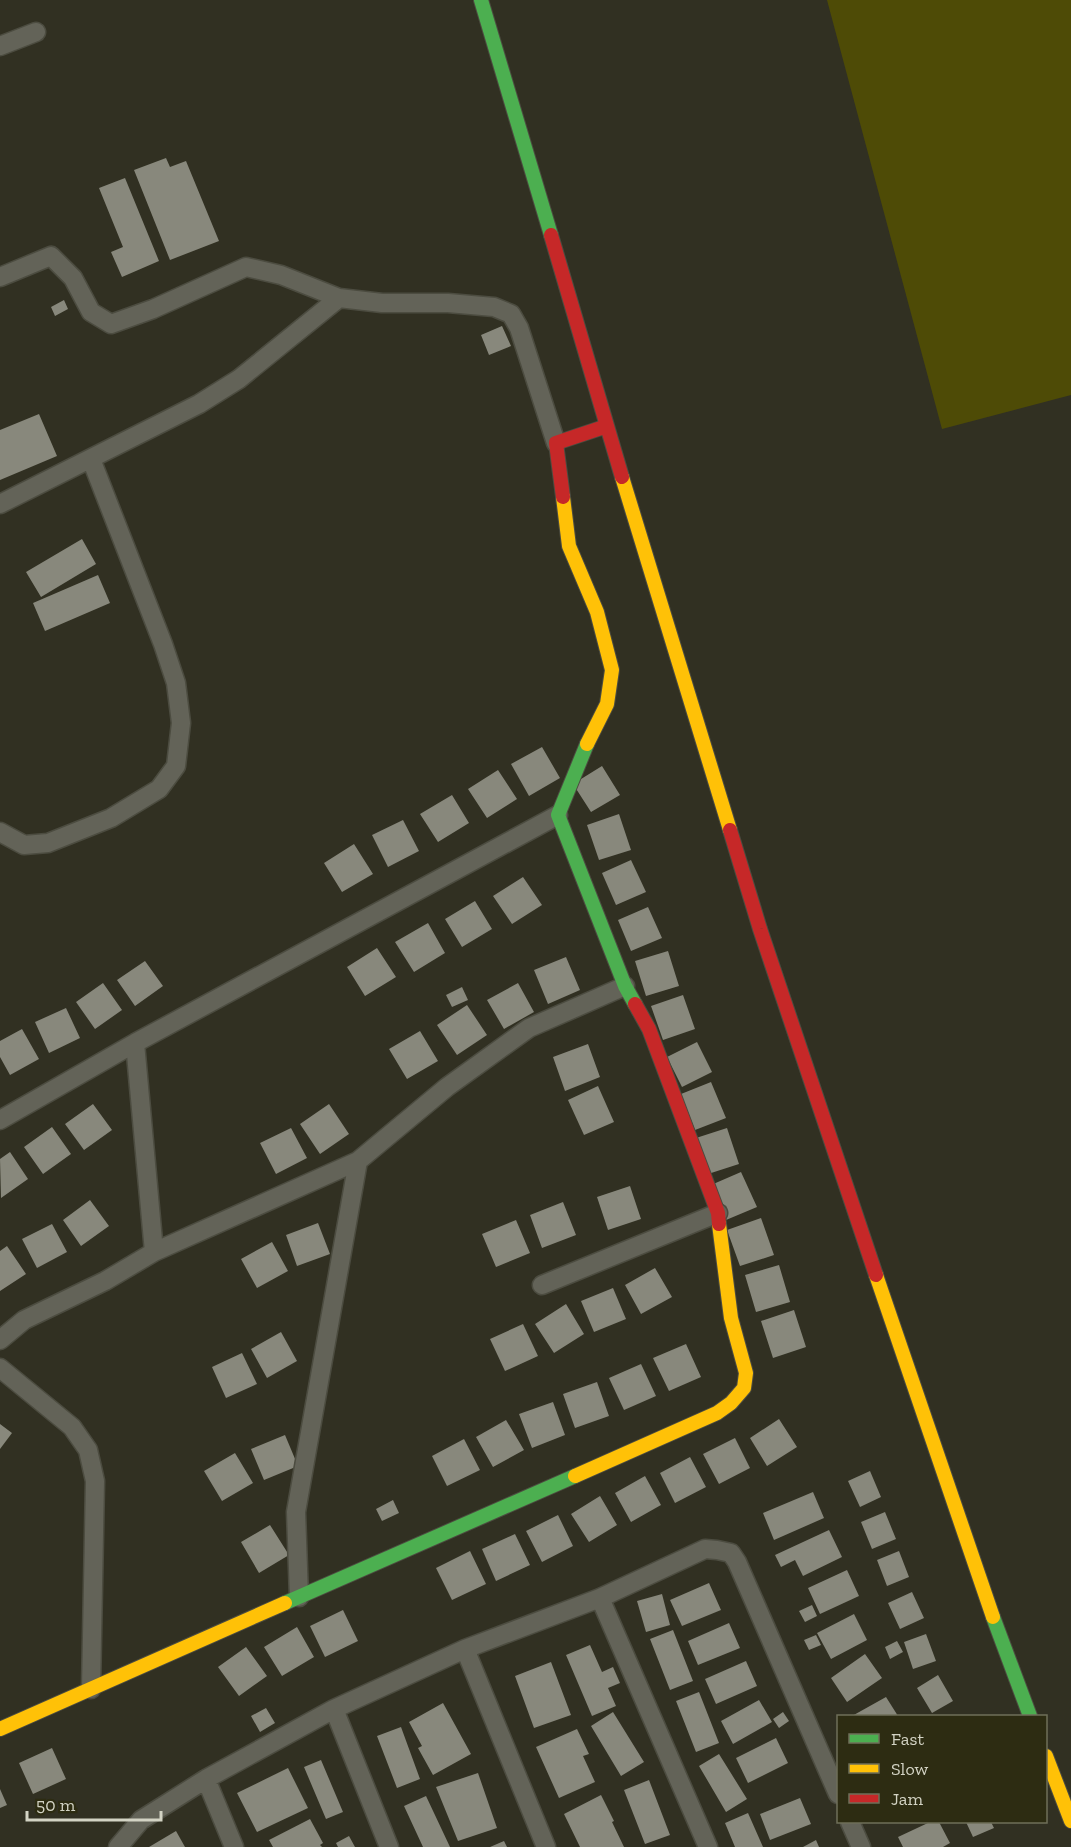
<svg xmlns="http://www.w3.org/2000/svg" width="1071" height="1847" viewBox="0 0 1071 1847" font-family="'Zilla Slab',serif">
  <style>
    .green { fill: #4e4b06 }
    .building { fill: #88887c }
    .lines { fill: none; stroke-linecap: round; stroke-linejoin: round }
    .street-casing { stroke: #4c4c40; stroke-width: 21 }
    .fast-casing { stroke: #4c4c40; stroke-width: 16 }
    .slow-casing { stroke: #4c4c40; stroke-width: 16 }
    .jam-casing { stroke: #4c4c40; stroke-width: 16 }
    .street { stroke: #636358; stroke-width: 18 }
    .fast { stroke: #4caf50; stroke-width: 14 }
    .slow { stroke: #ffc107; stroke-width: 14 }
    .jam { stroke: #c62828; stroke-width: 14 }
  </style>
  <rect width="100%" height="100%" fill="#313022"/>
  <path class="green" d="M827 0H1071V395L942 429Z"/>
  <path class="building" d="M166 158 170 167 186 161 219 241 170 260 134 170Z
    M125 178 159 261 122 277 111 252 123 247 99 188Z
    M64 300 68 309 55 316 51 307Z
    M502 326 511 346 489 355 481 335Z
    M39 414 57 456 0 480V430Z
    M82 539 96 564 41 597 26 572Z
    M98 575 110 603 45 631 33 603Z
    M542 747 560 778 529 796 511 764Z
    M602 766 620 795 591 812 573 784Z
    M498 770 517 799 487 818 468 789Z
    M452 795 469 823 438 842 420 814Z
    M619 814 631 850 599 860 587 825Z
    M403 820 419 851 388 867 372 835Z
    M354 844 373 874 342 892 324 863Z
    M631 860 646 892 616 905 602 873Z
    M523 877 542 905 512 924 493 896Z
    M475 901 492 929 462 947 445 919Z
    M648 907 662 938 631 951 618 920Z
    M428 923 445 953 414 972 395 942Z
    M377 948 396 977 365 996 347 967Z
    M668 951 679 986 646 996 635 961Z
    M566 957 580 990 548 1004 534 970Z
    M145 961 163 986 135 1006 117 980Z
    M103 983 122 1010 95 1029 76 1002Z
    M518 983 534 1012 504 1029 487 1000Z
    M462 987 468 1000 452 1007 446 995Z
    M683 995 695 1029 663 1040 651 1006Z
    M467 1005 487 1035 457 1055 437 1025Z
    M66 1008 80 1038 49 1053 35 1022Z
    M22 1029 39 1059 10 1075 0 1057V1041Z
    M420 1031 438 1061 407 1079 389 1049Z
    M697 1042 712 1072 682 1087 667 1057Z
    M588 1044 600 1077 565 1091 553 1057Z
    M711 1082 726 1118 695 1130 681 1094Z
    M598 1086 614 1122 584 1135 568 1100Z
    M93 1104 112 1130 84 1150 65 1124Z
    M329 1104 349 1134 320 1154 300 1124Z
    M52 1127 71 1154 43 1174 24 1147Z
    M291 1128 307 1158 276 1174 260 1143Z
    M727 1128 739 1164 708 1174 696 1138Z
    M10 1152 28 1179 1 1198 0 1159Z
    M741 1172 757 1207 726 1220 711 1185Z
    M630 1186 641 1219 608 1230 597 1197Z
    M90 1200 109 1226 81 1246 63 1220Z
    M563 1202 576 1235 542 1248 530 1215Z
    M761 1218 774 1255 740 1266 727 1230Z
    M516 1220 530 1253 496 1267 482 1234Z
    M318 1223 330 1254 297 1266 286 1235Z
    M52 1224 67 1252 37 1268 22 1239Z
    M272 1242 288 1271 257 1288 241 1259Z
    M7 1246 26 1274 0 1291V1251Z
    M779 1265 790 1302 756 1312 745 1275Z
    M655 1268 672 1297 641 1314 625 1285Z
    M613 1288 626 1319 594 1332 581 1301Z
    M566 1304 584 1334 554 1353 535 1324Z
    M794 1310 806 1347 773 1358 761 1321Z
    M523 1324 538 1356 505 1371 490 1339Z
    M281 1332 297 1361 267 1378 251 1349Z
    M686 1344 701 1377 669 1391 653 1358Z
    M242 1353 257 1384 226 1398 212 1367Z
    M641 1364 656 1396 624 1410 609 1378Z
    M597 1382 609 1416 575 1428 563 1394Z
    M553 1402 565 1435 532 1448 519 1414Z
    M779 1419 797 1447 767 1466 750 1438Z
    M506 1420 524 1450 493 1467 476 1437Z
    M0 1424 12 1433 0 1449Z
    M285 1435 298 1466 264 1480 251 1449Z
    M735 1438 750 1468 719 1484 703 1454Z
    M464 1439 480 1470 447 1486 432 1456Z
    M235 1453 253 1483 222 1501 204 1471Z
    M690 1457 706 1487 675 1503 660 1473Z
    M870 1471 881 1497 860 1507 848 1481Z
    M645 1476 661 1505 631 1522 615 1493Z
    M813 1492 824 1518 774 1540 763 1513Z
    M600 1496 617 1525 589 1542 571 1514Z
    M393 1500 399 1513 382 1521 376 1509Z
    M885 1512 896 1539 872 1549 861 1522Z
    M558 1515 573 1546 542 1562 526 1531Z
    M270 1525 289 1555 259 1573 241 1542Z
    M829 1530 842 1557 803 1576 795 1560 781 1567 775 1555Z
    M515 1534 530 1565 496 1581 482 1549Z
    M470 1551 486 1584 452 1600 436 1568Z
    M899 1551 909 1577 887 1586 877 1560Z
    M847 1570 859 1596 820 1614 808 1588Z
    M709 1583 721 1610 682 1626 670 1600Z
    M912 1592 924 1618 900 1629 888 1603Z
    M662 1594 670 1625 646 1632 637 1601Z
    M812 1605 817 1616 805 1622 799 1611Z
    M343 1610 358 1641 325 1657 310 1626Z
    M854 1614 867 1640 831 1659 817 1633Z
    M729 1623 740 1648 698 1665 688 1641Z
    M297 1627 314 1657 282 1676 264 1647Z
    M673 1630 693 1681 670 1690 650 1639Z
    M926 1634 936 1661 913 1669 904 1642Z
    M816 1635 821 1645 809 1650 804 1640Z
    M897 1641 903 1652 890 1659 885 1647Z
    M590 1645 602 1672 613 1667 620 1683 608 1688 616 1706 592 1716 566 1655Z
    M246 1647 267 1676 239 1696 218 1667Z
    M865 1654 882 1678 847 1702 831 1678Z
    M746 1661 757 1686 716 1704 705 1679Z
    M551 1662 571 1715 534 1728 515 1676Z
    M938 1675 953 1701 932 1713 917 1688Z
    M699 1692 719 1743 696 1752 676 1701Z
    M886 1697 898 1716H852Z
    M759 1700 772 1722 733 1744 721 1721Z
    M443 1703 471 1754 433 1775 418 1748 422 1746 409 1722Z
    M266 1708 275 1723 260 1732 251 1716Z
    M613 1712 644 1762 621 1776 591 1726Z
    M783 1712 789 1721 779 1728 773 1719Z
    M401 1727 420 1779 397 1788 377 1736Z
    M577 1729 589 1754 583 1756 595 1782 559 1798 536 1747Z
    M776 1738 788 1763 748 1783 736 1758Z
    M52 1748 66 1779 33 1794 19 1763Z
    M719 1754 747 1799 726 1812 699 1766Z
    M321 1760 343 1812 326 1819 304 1767Z
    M288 1768 308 1808 257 1832 237 1793Z
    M478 1773 497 1828 458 1841 436 1787Z
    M649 1780 670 1835 645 1844 624 1790Z
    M0 1789 7 1805 0 1808Z
    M601 1795 614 1821 612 1822 624 1847H580L564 1814Z
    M426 1796 450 1847H423L404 1806Z
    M800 1798 811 1824 770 1840 760 1814Z
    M748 1813 763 1847H735L725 1823Z
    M310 1819 323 1843 320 1845 322 1847H273L269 1840Z
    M930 1822H939L950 1843 943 1847H903L898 1837Z
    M966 1822H991L994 1828 973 1837Z
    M176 1831 185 1847H149Z
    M349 1836 355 1847H338L336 1843Z
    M816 1840 819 1847H803Z
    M504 1841 507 1847H490Z"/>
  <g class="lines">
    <g class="street-casing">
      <path id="street" d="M0 46 36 32
        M0 277 51 256 73 278 91 312 111 324 153 309 246 267 281 275 339 298 382 303H448L494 307 511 314 519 328 556 443
        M0 504 199 404 239 379 339 298
        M0 832 24 845 48 843 111 818 159 789 176 766 181 723 176 683 163 644 91 459
        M135 1043 154 1252
        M0 1120 135 1043 558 815
        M542 1285 718 1213
        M0 1340 24 1320 105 1281 154 1252 358 1161
        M0 1368 72 1427 88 1450 95 1481 91 1689
        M299 1597 296 1512 358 1161 447 1087 529 1028 625 986
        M600 1598 708 1847
        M465 1649 546 1847
        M334 1709 389 1847
        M206 1779 234 1847
        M850 1822 861 1847
        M118 1847 141 1820 206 1779 334 1709 465 1649 600 1598 705 1549 717 1550 731 1553 737 1562 838 1794"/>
    </g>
    <g class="fast-casing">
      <path id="fast" d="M481 0 551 235
        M587 744 558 815 625 986 635 1004
        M285 1603 575 1476
        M993 1617 1030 1716"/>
    </g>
    <g class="slow-casing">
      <path id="slow" d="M622 477 730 830
        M563 497 569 546 597 612 612 670 607 704 587 744
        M876 1275 993 1617
        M575 1476 717 1413 731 1403 744 1388 746 1373 731 1318 719 1224
        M0 1729 285 1603
        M1046 1756 1071 1821"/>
    </g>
    <g class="jam-casing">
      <path id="jam" d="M551 235 622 477
        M563 497 556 443 607 426
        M730 830 760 929 876 1275
        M635 1004 649 1029 718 1213 719 1224"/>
    </g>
    <use href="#street" class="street"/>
    <use href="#fast" class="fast"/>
    <use href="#slow" class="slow"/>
    <use href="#jam" class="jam"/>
  </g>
  <rect x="837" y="1715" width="210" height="108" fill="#2d2c12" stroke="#6f6f59" stroke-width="1.5"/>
  <rect x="849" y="1734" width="30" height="9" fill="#4caf50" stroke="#6f6f59" stroke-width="1.5"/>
  <text x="891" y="1745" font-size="18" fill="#d3d3c4">Fast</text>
  <rect x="849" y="1764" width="30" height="9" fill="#ffc107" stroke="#6f6f59" stroke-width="1.5"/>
  <text x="891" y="1775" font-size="18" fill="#d3d3c4">Slow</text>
  <rect x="849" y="1794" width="30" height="9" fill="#c62828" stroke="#6f6f59" stroke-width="1.5"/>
  <text x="891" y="1805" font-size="18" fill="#d3d3c4">Jam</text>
  <path d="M27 1811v9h134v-9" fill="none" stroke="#d3d3c4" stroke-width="3"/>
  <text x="36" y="1811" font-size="18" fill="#d3d3c4" stroke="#2d2c12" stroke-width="4.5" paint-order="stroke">50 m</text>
</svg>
